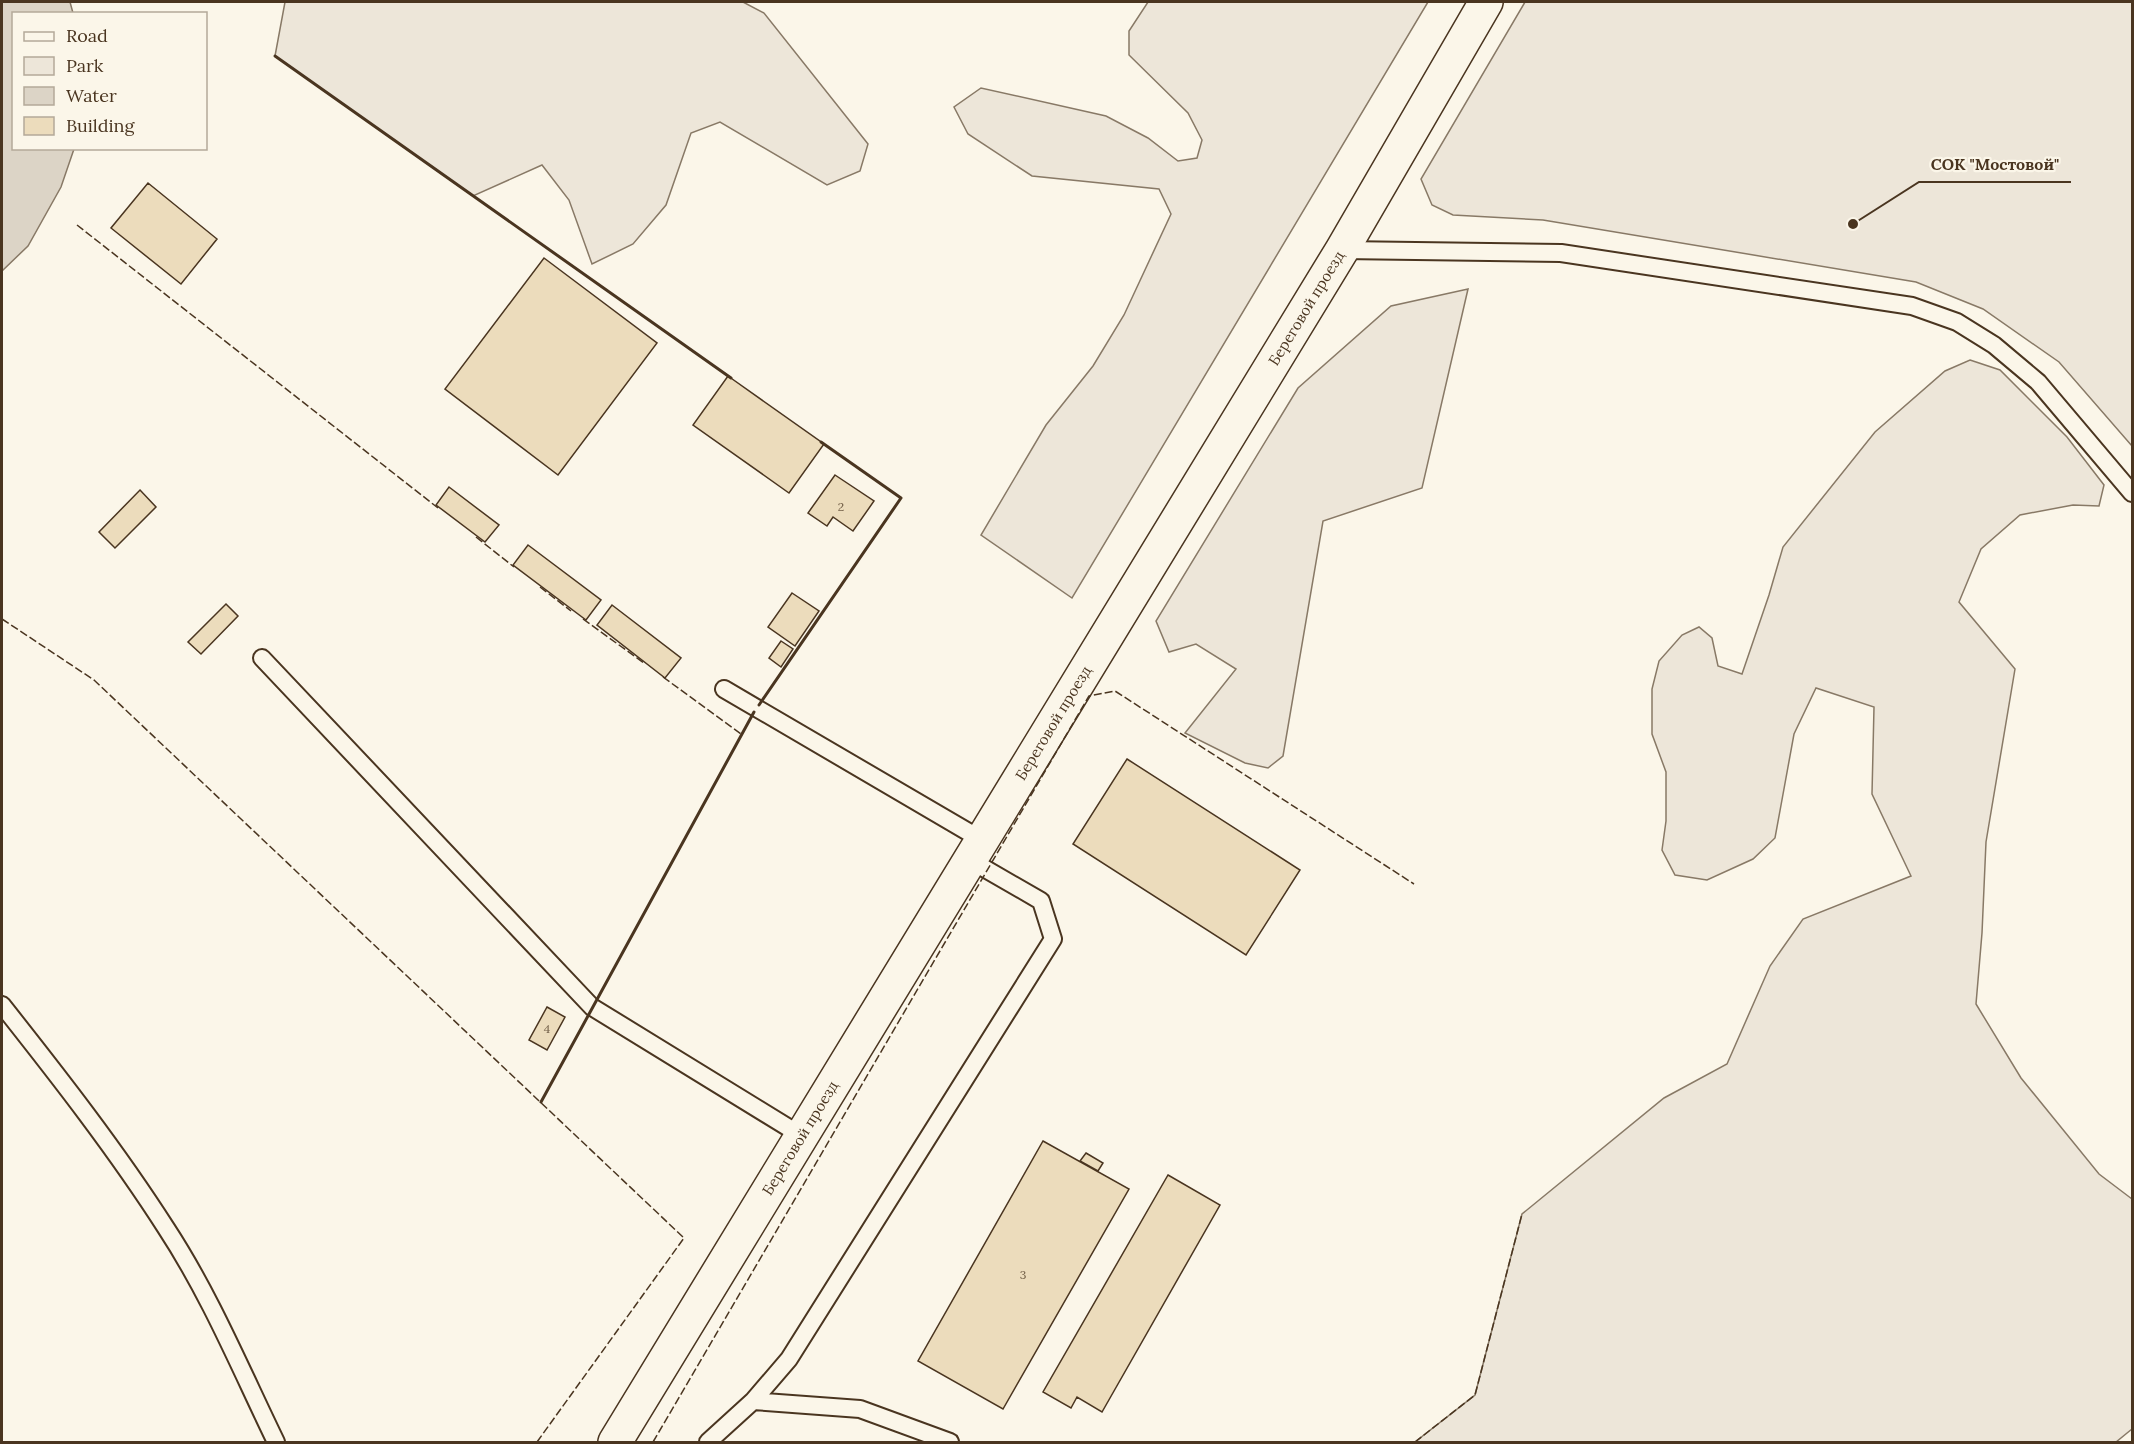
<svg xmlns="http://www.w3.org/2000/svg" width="2134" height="1444" viewBox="0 0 2134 1444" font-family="Lora,serif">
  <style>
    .green { fill: #ede6d9; stroke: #887966; stroke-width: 1.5 }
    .water { fill: #dcd4c6; stroke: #887966; stroke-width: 1.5 }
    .building { fill: #ecdcbc; stroke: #4a3520; stroke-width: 1.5 }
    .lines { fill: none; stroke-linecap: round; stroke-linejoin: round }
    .service-casing { stroke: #4a3520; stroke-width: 20 }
    .minor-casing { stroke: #4a3520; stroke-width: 36 }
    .service { stroke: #fbf6e9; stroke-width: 16 }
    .minor { stroke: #fbf6e9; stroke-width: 33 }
    .fence { stroke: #4a3520; stroke-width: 1.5; stroke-dasharray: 8 3; stroke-linecap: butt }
    .wall { stroke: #4a3520; stroke-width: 3 }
    .labels { text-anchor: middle; stroke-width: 4.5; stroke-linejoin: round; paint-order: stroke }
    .number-label { font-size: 12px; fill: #725f47 }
    .street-label { font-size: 15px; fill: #4a3520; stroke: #fbf6e9 }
    .leader { fill: none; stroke: #4a3520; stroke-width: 2 }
    .callout-dot { fill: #4a3520; stroke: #fbf6e9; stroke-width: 2 }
    .callout-label { font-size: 16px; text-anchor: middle; font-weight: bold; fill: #4a3520; stroke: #fbf6e9; stroke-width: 4.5; stroke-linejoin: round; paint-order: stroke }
  </style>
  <rect width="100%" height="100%" fill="#fbf6e9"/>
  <path class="green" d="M285 2H743L764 13 868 144 860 171 827 185 720 122 691 133 666 205 633 244 592 264 569 200 542 165 473 196 275 56Z
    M1148 2H1428L1072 598 981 535 1046 425 1093 366 1124 315 1171 214 1159 189 1032 176 968 134 954 107 981 88 1106 116 1148 138 1178 161 1197 158 1202 140 1188 113 1129 55V31Z
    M1525 2H2132V446L2059 362 1983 309 1916 282 1543 220 1453 215 1432 205 1421 179Z
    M1468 289 1422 488 1323 521 1283 756 1268 768 1245 763 1185 733 1236 669 1196 644 1169 652 1156 621 1298 388 1391 306Z
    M1970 360 2000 370 2067 437 2104 485 2099 506 2073 505 2020 515 1981 549 1959 602 2015 669 1986 842 1982 933 1976 1004 2021 1078 2099 1174 2132 1199V1429L2116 1442H1415L1475 1395 1522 1214 1664 1098 1727 1064 1770 966 1803 919 1911 876 1872 794 1874 707 1816 688 1794 734 1775 838 1753 859 1707 880 1675 875 1662 850 1666 821V772L1652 734V689L1659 661 1682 635 1699 627 1712 638 1718 666 1742 674 1769 595 1783 547 1875 432 1945 371Z"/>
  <path class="water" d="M2 2H70L73 13 14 14V148L74 149 61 187 28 246 2 271Z"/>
  <path class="building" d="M148 183 217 239 181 284 111 228Z
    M544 258 657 343 558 475 445 389Z
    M728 376 824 444 789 493 693 425Z
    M835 475 874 501 853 531 833 517 827 526 808 513Z
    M449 487 499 525 485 542 436 505Z
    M140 490 156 507 115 548 99 532Z
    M528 545 601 600 586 620 513 565Z
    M792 593 819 611 795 646 768 627Z
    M226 604 238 616 201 654 188 642Z
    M612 605 681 658 665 678 597 625Z
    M781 641 793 649 781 667 769 658Z
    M1127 759 1300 870 1246 955 1073 844Z
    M547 1007 565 1017 547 1050 529 1040Z
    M1043 1141 1129 1189 1003 1409 918 1361Z
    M1086 1153 1103 1163 1098 1171 1080 1161Z
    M1168 1175 1220 1205 1102 1412 1077 1397 1071 1408 1043 1392Z"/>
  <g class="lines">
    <g class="service-casing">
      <path id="service" d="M1342 250 1561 253 1912 306 1957 322 1994 345 2038 382 2132 493
        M262 658 592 1007 802 1136
        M724 689 982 840
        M2 1005C59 1077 116 1150 166 1228 210 1295 241 1370 276 1442
        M753 1401 860 1409 950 1442
        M708 1442 753 1401 789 1359 1053 939 1041 901 970 860"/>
    </g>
    <g class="minor-casing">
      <g id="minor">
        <path id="s1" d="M615 1442 1342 250 1486 2"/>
      </g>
    </g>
    <use href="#service" class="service"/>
    <use href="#minor" class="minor"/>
    <path class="fence" d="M77 225 438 508
      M476 537 514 567
      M540 587 571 611
      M2 619 94 680 684 1238 537 1442
      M583 619 644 663
      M663 677 741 734
      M653 1442 1089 696 1115 691 1414 884
      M1415 1442 1475 1395 1522 1214"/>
    <path class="wall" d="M275 56 731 378
      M759 705 901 498 821 442
      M541 1102 754 712"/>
  </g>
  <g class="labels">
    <g class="number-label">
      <text x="841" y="511">2</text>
      <text x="547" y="1033">4</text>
      <text x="1023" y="1279">3</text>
    </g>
    <g class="street-label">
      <text dy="5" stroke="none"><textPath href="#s1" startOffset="1328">Береговой проезд</textPath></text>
      <text dy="5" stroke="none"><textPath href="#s1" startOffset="842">Береговой проезд</textPath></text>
      <text dy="5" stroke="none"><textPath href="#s1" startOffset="356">Береговой проезд</textPath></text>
    </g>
  </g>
  <path class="leader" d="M1853 224L1919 182H2071"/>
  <circle class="callout-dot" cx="1853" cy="224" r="6"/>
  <g class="callout-label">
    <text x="1995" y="170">СОК "Мостовой"</text>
  </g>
  <rect width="2134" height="1444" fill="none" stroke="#4a3520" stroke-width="6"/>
  <rect x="12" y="12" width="195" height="138" fill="#fbf6e9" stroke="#b4a999" stroke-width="1.5"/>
  <rect x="24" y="32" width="30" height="9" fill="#fbf6e9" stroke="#b4a999" stroke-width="1.5"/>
  <text x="66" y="42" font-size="18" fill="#4a3520">Road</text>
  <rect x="24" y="57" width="30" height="18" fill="#ede6d9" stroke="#b4a999" stroke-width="1.5"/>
  <text x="66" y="72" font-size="18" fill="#4a3520">Park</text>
  <rect x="24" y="87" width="30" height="18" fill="#dcd4c6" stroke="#b4a999" stroke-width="1.5"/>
  <text x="66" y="102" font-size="18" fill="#4a3520">Water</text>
  <rect x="24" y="117" width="30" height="18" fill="#ecdcbc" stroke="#b4a999" stroke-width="1.5"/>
  <text x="66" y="132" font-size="18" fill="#4a3520">Building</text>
</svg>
